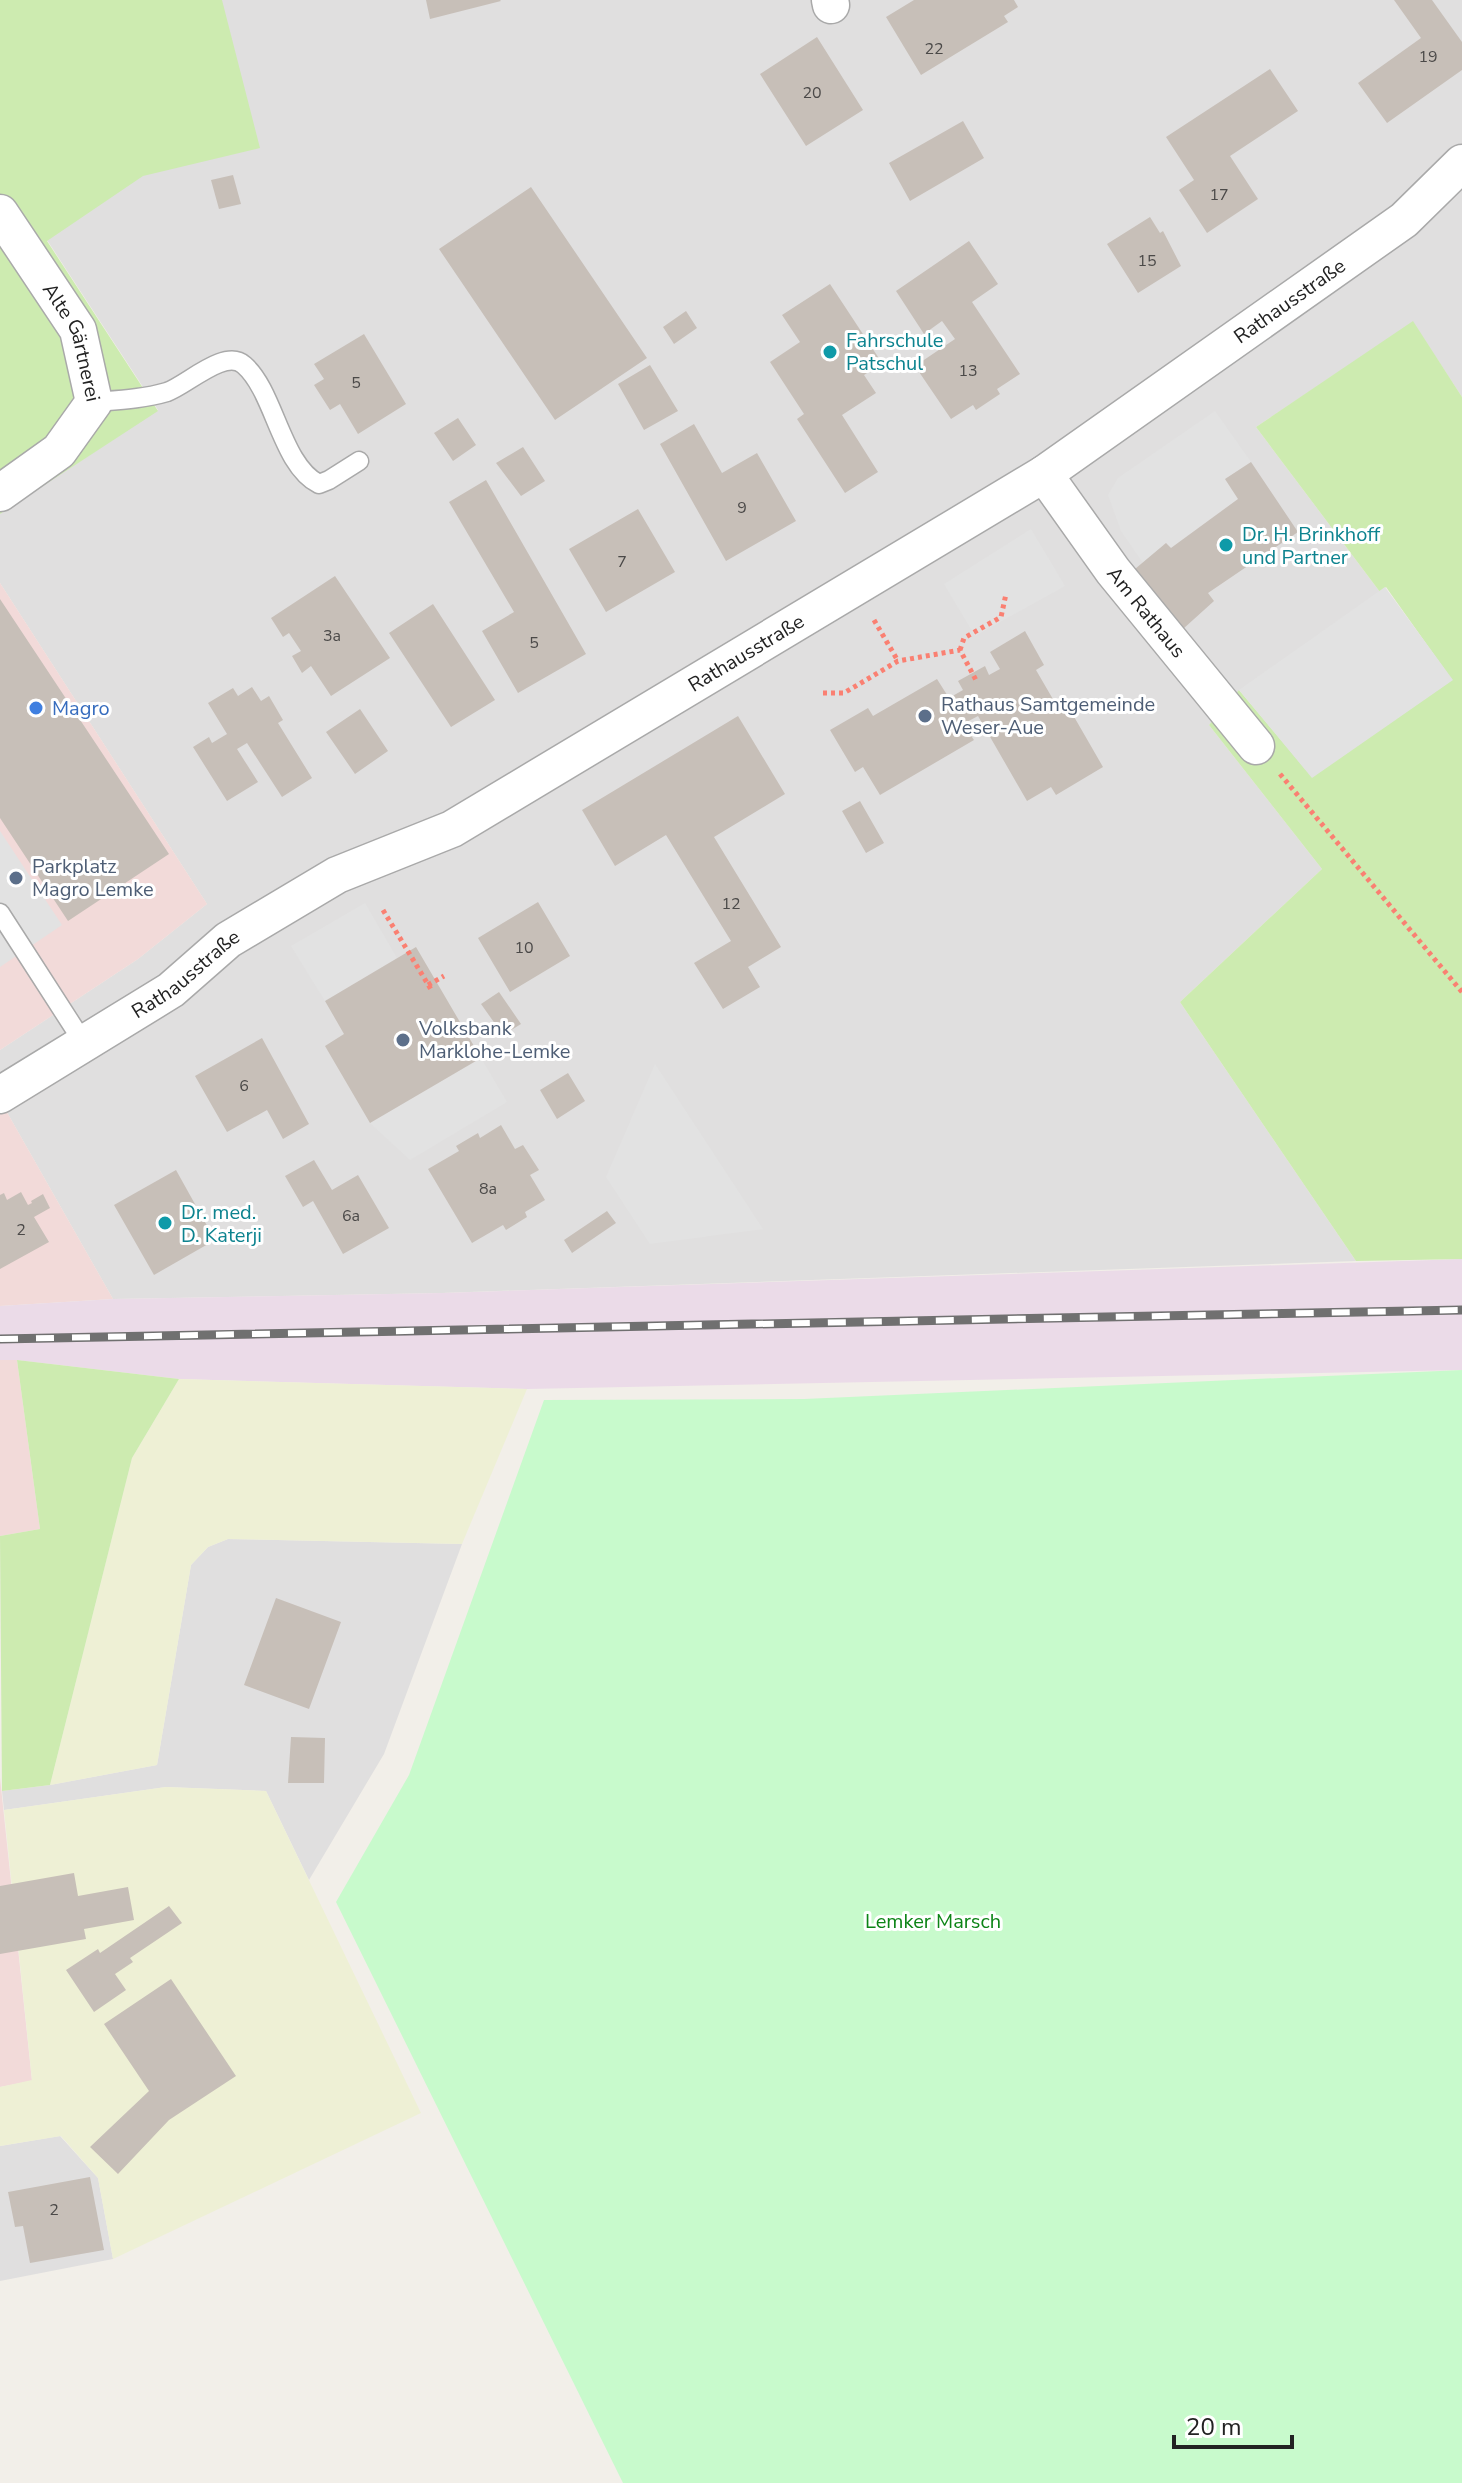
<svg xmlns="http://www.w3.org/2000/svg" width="1462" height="2483" viewBox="0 0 1462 2483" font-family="'Nunito Sans',sans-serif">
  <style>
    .residential { fill: #e0dfdf }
    .commercial { fill: #f2dad9 }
    .industrial { fill: #ebdbe8 }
    .farmland { fill: #eef0d5 }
    .grass { fill: #cdebb0 }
    .park { fill: #c8facc }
    .parking { fill: #e2e2e2 }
    .building { fill: #c7bfb8 }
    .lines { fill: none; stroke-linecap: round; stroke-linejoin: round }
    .service-casing { stroke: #a9a9a9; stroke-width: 21 }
    .minor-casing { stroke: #a9a9a9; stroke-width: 39 }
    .path { stroke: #fa8072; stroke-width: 5; stroke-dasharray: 4 4; stroke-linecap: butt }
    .service { stroke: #fff; stroke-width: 18 }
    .minor { stroke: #fff; stroke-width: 36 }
    .rail-casing { stroke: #707070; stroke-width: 9 }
    .rail { stroke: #fff; stroke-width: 6; stroke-dasharray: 18; stroke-linecap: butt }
    .culture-dot { fill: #0f9aa8; stroke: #fff; stroke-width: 3 }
    .shop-dot { fill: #3f7fe0; stroke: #fff; stroke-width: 3 }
    .service-dot { fill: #5c6f8a; stroke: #fff; stroke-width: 3 }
    .labels { text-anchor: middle; stroke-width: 6; stroke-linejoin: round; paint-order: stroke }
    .number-label { font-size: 16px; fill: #4b4948 }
    .street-label { font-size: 20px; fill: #222; stroke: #fff }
    .culture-label { font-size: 20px; fill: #0d838f; stroke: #fff; text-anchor: start }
    .service-label { font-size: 20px; fill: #4e5e75; stroke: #fff; text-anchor: start }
    .shop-label { font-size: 20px; fill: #366cbe; stroke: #fff; text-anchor: start }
    .park-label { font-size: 20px; fill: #0c8416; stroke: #fff }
  </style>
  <rect width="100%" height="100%" fill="#f2efe9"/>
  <path class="residential" d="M0 0H1462V397L1413 322 1256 427 1380 592 1240 690 1209 725 1322 869 1180 1002 1356 1261 442 1293 113 1299 0 1100V1050L138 959 207 904 0 583V514L158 410 47 240Z
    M228 1539 462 1544 384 1754 309 1880 266 1791 166 1787 4 1810 2 1791 50 1785 157 1765 191 1565 208 1547Z
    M60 2136 98 2178 113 2259 0 2281V2146Z"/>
  <path class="commercial" d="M0 583 207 904 138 959 0 1050Z
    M0 1100 113 1299 0 1306Z
    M0 1360H17L40 1529 0 1536Z
    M0 1778 32 2081 0 2087Z"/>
  <path class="industrial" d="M1462 1259V1370L527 1389 179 1379 17 1360H0V1306L113 1299 442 1293Z"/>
  <path class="farmland" d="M179 1379 527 1389 462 1544 228 1539 208 1547 191 1565 157 1765 50 1785 132 1458Z
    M166 1787 266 1791 421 2113 113 2259 98 2178 61 2136 0 2146V2087L32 2080 4 1810Z"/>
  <path class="grass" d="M0 0H222L260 148 143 176 47 241 158 411 0 514Z
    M1413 321 1462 397V1259L1356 1261 1180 1002 1322 869 1209 725 1239 690 1312 777 1452 680 1386 587 1380 592 1256 427Z
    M17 1360 179 1379 132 1458 50 1785 2 1791 0 1536 40 1529Z"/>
  <path class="park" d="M1462 1370V2483H623L336 1902 409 1775 544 1400 804 1399Z"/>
  <path class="parking" d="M1215 411 1251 462 1225 479 1238 499 1171 548 1166 543 1143 563 1121 531 1108 495 1118 478Z
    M1031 529 1065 586 975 636 944 584Z
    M1385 587 1453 680 1312 778 1239 690Z
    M0 831 62 925 0 967Z
    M365 903 397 958 325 1001 291 946Z
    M481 1058 507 1102 410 1160 370 1123Z
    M655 1064 763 1229 650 1244 606 1177Z"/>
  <path class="building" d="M426 0H500L501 1 430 19Z
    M914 0H1014L1018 7 1004 16 1008 22 921 75 886 17Z
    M1394 0H1432L1462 42V70L1387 123 1358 83 1421 38Z
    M817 37 863 110 806 146 760 74Z
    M1270 69 1298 111 1230 156 1258 199 1207 233 1179 190 1194 180 1166 137Z
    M963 121 984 158 910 201 889 163Z
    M233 175 241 204 219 209 211 180Z
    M531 187 647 358 555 420 439 249Z
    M1150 217 1160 233 1163 231 1181 266 1138 293 1107 244Z
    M969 241 998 284 972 302 1020 374 997 389 1000 394 976 410 973 405 951 419 915 366 955 339 942 321 924 334 896 291Z
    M830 284 882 363 864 375 876 393 842 415 878 472 845 493 797 419 804 414 770 362 800 342 782 315Z
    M686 311 697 328 674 344 663 327Z
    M364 334 406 404 358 434 340 404 330 410 314 385 324 379 314 364Z
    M650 365 678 411 644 430 618 384Z
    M458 418 476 445 453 461 434 433Z
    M694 424 722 473 757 453 796 521 726 561 660 444Z
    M523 447 545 481 521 496 496 463Z
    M1251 462 1298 532 1208 593 1214 601 1183 629 1135 569 1166 543 1171 548 1238 499 1225 479Z
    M486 480 586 654 518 693 482 631 514 612 449 502Z
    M638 509 675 572 606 612 569 549Z
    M335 576 390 658 331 696 311 666 302 673 292 656 301 651 289 633 283 637 271 618Z
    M0 599 169 854 68 921 0 818Z
    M433 604 495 700 451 727 389 633Z
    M1025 631 1044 665 1036 670 1061 713 1069 708 1103 767 1056 795 1051 787 1027 801 978 716 963 724 974 740 880 795 863 767 855 772 830 730 868 708 873 716 937 679 949 698 963 690 958 681 985 666 989 675 1000 669 990 652Z
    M252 687 261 701 269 696 283 720 278 723 312 778 282 797 247 743 237 749 258 782 227 801 193 747 209 737 212 743 227 734 208 703 233 688 238 696Z
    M360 709 388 751 355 774 326 732Z
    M738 716 785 794 714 837 781 947 748 967 760 987 723 1009 694 963 731 941 666 835 615 866 582 810Z
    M860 801 884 843 866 853 842 811Z
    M538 902 570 956 510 992 478 938Z
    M416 947 481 1058 370 1123 325 1046 344 1034 325 1001Z
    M499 992 521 1024 503 1035 481 1004Z
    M262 1038 309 1124 283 1139 267 1110 227 1132 195 1076Z
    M568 1073 585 1101 557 1119 540 1090Z
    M501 1125 515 1149 523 1145 539 1170 530 1175 545 1200 525 1212 527 1217 506 1230 503 1225 472 1243 428 1169 459 1151 456 1146 478 1133 480 1138Z
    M314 1160 332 1190 358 1175 389 1228 343 1254 313 1201 303 1207 285 1176Z
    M176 1170 215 1240 154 1275 114 1205Z
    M21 1192 28 1205 32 1203 31 1201 43 1194 50 1208 34 1217 49 1242 0 1269V1195L4 1193 7 1200Z
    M607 1211 616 1223 572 1253 564 1240Z
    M276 1598 341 1622 309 1709 244 1685Z
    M291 1737 325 1738 324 1783H288Z
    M74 1873 78 1896 128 1887 134 1920 84 1929 86 1939 0 1954V1886Z
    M169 1906 182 1923 130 1958 133 1962 115 1974 126 1990 94 2012 66 1970 98 1949 100 1953Z
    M171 1979 236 2076 169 2120 118 2174 90 2147 149 2091 104 2024Z
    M90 2177 104 2250 30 2263 23 2226 15 2227 8 2192Z"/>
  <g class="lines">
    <g class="service-casing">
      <path id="service" d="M94 402C119 400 143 399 167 392 187 385 225 348 244 365 275 392 281 465 319 484L329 480 359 461
        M0 913 85 1045"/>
    </g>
    <g class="minor-casing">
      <g id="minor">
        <path d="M830 0 831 5"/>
        <path id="s1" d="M0 213 78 330 94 402 59 451 0 493"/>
        <path id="s2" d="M1044 474 1113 571 1256 746"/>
        <path id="s3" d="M0 1095 171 990 228 940 337 875 452 829 1044 474 1404 220 1462 163"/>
      </g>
    </g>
    <path class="path" d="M874 620 898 661
      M960 650 964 638 1001 617 1006 594
      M823 693H844L898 661 960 650 977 682
      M1280 774 1462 992
      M383 910 432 991
      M428 985 444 976"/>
    <use href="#service" class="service"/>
    <use href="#minor" class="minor"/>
    <g class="rail-casing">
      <path id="rail" d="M0 1339 1462 1310"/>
    </g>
    <use href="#rail" class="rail"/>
  </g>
  <g class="culture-dot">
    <circle cx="830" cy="352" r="8"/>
    <circle cx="1226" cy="545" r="8"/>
    <circle cx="165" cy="1223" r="8"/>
  </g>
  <circle class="shop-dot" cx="36" cy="708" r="8"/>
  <g class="service-dot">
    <circle cx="925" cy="716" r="8"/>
    <circle cx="16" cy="878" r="8"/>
    <circle cx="403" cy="1040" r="8"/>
  </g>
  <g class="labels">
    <g class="number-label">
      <text x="934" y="54">22</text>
      <text x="1428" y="62">19</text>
      <text x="812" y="98">20</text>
      <text x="1219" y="200">17</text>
      <text x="1147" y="266">15</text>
      <text x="968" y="376">13</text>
      <text x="356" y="388">5</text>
      <text x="742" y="513">9</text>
      <text x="622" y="567">7</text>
      <text x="332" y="641">3a</text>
      <text x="534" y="648">5</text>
      <text x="731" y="909">12</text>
      <text x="524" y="953">10</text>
      <text x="244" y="1091">6</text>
      <text x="488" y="1194">8a</text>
      <text x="351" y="1221">6a</text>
      <text x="21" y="1235">2</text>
      <text x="54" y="2215">2</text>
    </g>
    <g class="street-label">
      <text dy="7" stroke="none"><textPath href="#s3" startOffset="1518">Rathausstraße</textPath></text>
      <text dy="7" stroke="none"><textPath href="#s1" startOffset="150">Alte Gärtnerei</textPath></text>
      <text dy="7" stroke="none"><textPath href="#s2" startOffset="172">Am Rathaus</textPath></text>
      <text dy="7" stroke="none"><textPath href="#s3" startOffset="870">Rathausstraße</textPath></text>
      <text dy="7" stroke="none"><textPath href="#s3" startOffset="222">Rathausstraße</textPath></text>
    </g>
    <g class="culture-label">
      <text x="846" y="347">Fahrschule<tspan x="846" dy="23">Patschul</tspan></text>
      <text x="1242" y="541">Dr. H. Brinkhoff<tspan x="1242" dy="23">und Partner</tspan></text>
      <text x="181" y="1219">Dr. med.<tspan x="181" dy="23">D. Katerji</tspan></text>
    </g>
    <g class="service-label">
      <text x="941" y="711">Rathaus Samtgemeinde<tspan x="941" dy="23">Weser-Aue</tspan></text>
      <text x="32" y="873">Parkplatz<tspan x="32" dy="23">Magro Lemke</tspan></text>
      <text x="419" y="1035">Volksbank<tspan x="419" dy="23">Marklohe-Lemke</tspan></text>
    </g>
    <g class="shop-label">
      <text x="52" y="715">Magro</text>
    </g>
    <g class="park-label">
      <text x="933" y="1928">Lemker Marsch</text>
    </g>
  </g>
  <path d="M1174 2435v12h118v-12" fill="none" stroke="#222222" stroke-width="4"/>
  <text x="1186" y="2435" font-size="24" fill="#222222" stroke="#ffffff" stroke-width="6" paint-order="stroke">20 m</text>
</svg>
